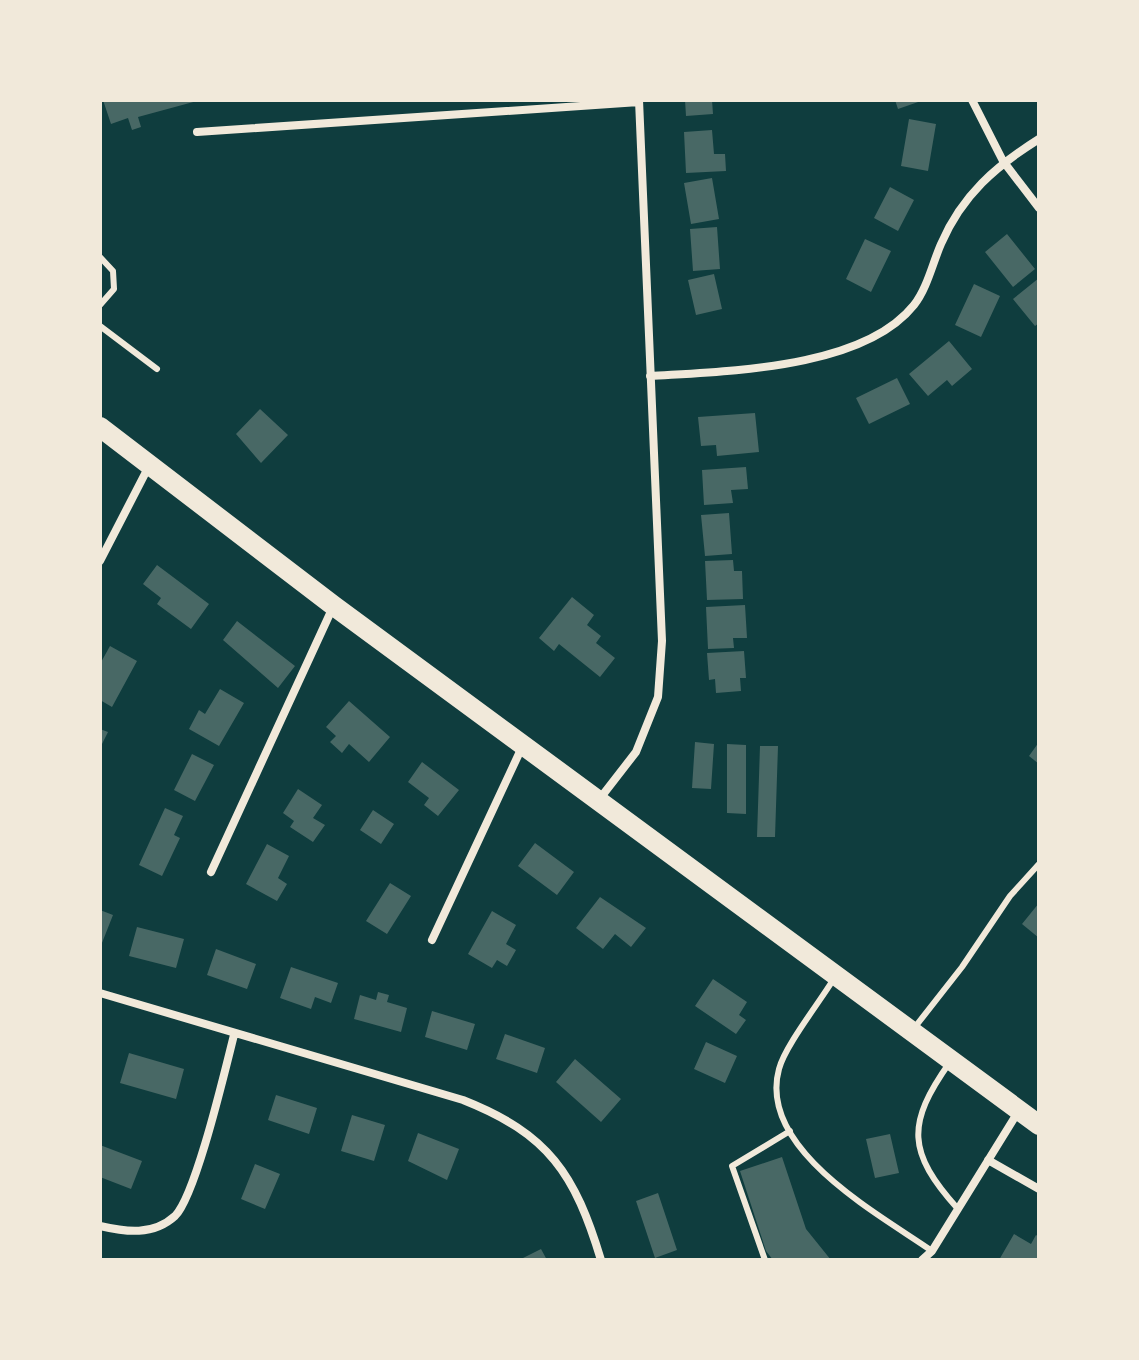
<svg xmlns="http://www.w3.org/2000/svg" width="1139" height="1360" viewBox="0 0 1139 1360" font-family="'Varela Round',sans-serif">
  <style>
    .building { fill: #486865 }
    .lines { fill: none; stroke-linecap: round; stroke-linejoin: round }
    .service { stroke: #f1e9da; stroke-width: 6 }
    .minor { stroke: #f1e9da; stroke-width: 8 }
    .primary { stroke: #f1e9da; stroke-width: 20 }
  </style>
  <rect width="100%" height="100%" fill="#0f3d3e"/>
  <path class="building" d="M103 100H197V101L138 117 141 127 132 130 128 118 111 124Z
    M685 100H712L713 114 686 116Z
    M895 100H921V101L898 109Z
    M909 119 936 124 928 171 901 166Z
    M712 130 714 154H725L726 171 686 173 684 132Z
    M712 178 719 219 691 224 684 183Z
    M890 187 914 200 898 231 874 218Z
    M717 227 720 269 693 271 690 229Z
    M1007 234 1035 269 1013 287 985 252Z
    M865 239 891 251 871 292 846 279Z
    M714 274 722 309 696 315 688 280Z
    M1039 278V323L1035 326 1013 299Z
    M974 284 1000 296 981 337 955 325Z
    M949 341 972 369 952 386 947 380 928 396 909 374Z
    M897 378 910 404 869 424 856 398Z
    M260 409 288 435 261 463 236 434Z
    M755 413 759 452 717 456 716 445 701 446 698 417Z
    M746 467 748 489 731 490 733 503 704 505 702 470Z
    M729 513 732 554 705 556 701 515Z
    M733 560 734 571H742L743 599 707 600 705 561Z
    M157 565 209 604 191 629 157 604 161 598 143 584Z
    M572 597 594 615 587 625 601 636 596 643 615 658 600 677 559 644 554 651 539 638Z
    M745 605 747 638H733L734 648 708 649 706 607Z
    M237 621 295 666 278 688 223 640Z
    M110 646 137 661 112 707 100 700V664Z
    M744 651 746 678H740L741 691 716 693 715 679 709 680 707 653Z
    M220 689 244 703 219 746 189 729 199 710 205 714Z
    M349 701 390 737 369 762 349 744 342 753 330 742 336 736 326 727Z
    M100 729 108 732 100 748Z
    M695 742 714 744 711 789 692 788Z
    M1039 742V764L1029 756Z
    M727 744 746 745V814L727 813Z
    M760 746H778L775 837H757Z
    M192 754 214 765 195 801 174 790Z
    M422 762 459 790 438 816 424 805 429 798 408 782Z
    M298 789 322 805 313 818 325 825 313 842 290 827 294 821 283 813Z
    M165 808 183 816 174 835 180 838 162 876 139 865Z
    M373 810 394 824 381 844 360 830Z
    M535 843 574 872 557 895 518 866Z
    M267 844 289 856 278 878 287 884 277 901 246 884Z
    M390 883 411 896 387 934 366 921Z
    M600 897 646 928 631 947 615 934 603 949 576 928Z
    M1039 903V938L1022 924Z
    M100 910 113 915 100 948Z
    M492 911 516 925 506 944 516 950 507 966 497 960 492 968 468 954Z
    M137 927 184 939 176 968 129 956Z
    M216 949 256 964 247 989 207 975Z
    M291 967 338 983 331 1003 315 997 311 1009 280 998Z
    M713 979 747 1002 739 1015 746 1020 736 1034 695 1006Z
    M378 992 389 995 387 1002 407 1008 401 1032 354 1019 360 995 376 1000Z
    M432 1011 475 1024 467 1050 425 1037Z
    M505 1034 545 1048 537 1073 496 1059Z
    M706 1042 737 1056 725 1083 694 1069Z
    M129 1053 184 1069 176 1099 120 1083Z
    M575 1059 621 1099 601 1122 556 1082Z
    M276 1095 317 1108 309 1134 268 1120Z
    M352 1115 385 1125 374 1161 341 1151Z
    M418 1133 459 1149 447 1180 408 1161Z
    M890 1134 899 1173 875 1178 866 1139Z
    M100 1145 142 1161 131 1189 100 1177Z
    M782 1157 806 1229 831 1260H773L766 1251 740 1171Z
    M255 1164 280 1174 265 1209 241 1199Z
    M658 1193 677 1250 655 1258 636 1201Z
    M1014 1234 1031 1244 1036 1235 1039 1237V1260H999Z
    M541 1249 547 1260H519Z"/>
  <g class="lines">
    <path class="service" d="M100 257 113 271 114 289 100 305
      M100 326 157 369
      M833 980C819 1003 785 1046 779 1069 757 1149 879 1214 932 1251
      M915 1027 962 967 1010 896 1039 864
      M950 1062C906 1124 907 1152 958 1209
      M765 1260 732 1166 790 1131"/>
    <path class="minor" d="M972 100 1003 161 1039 208
      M197 132 639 102
      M650 376C728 371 863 369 914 305 927 289 933 262 941 244 962 195 996 166 1039 139
      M100 561 149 466
      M598 801 636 752 658 697 662 641 639 100
      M211 872 333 607
      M432 940 523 745
      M100 993 463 1100C549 1134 575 1174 601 1260
      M988 1160 1039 1189
      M100 1226C126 1232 153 1236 175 1216 196 1195 225 1070 234 1035
      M922 1260 932 1251 1018 1112"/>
    <path class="primary" d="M100 427 334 606 1039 1125"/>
  </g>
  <rect width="1139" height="1360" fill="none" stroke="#f1e9da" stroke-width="204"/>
</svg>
